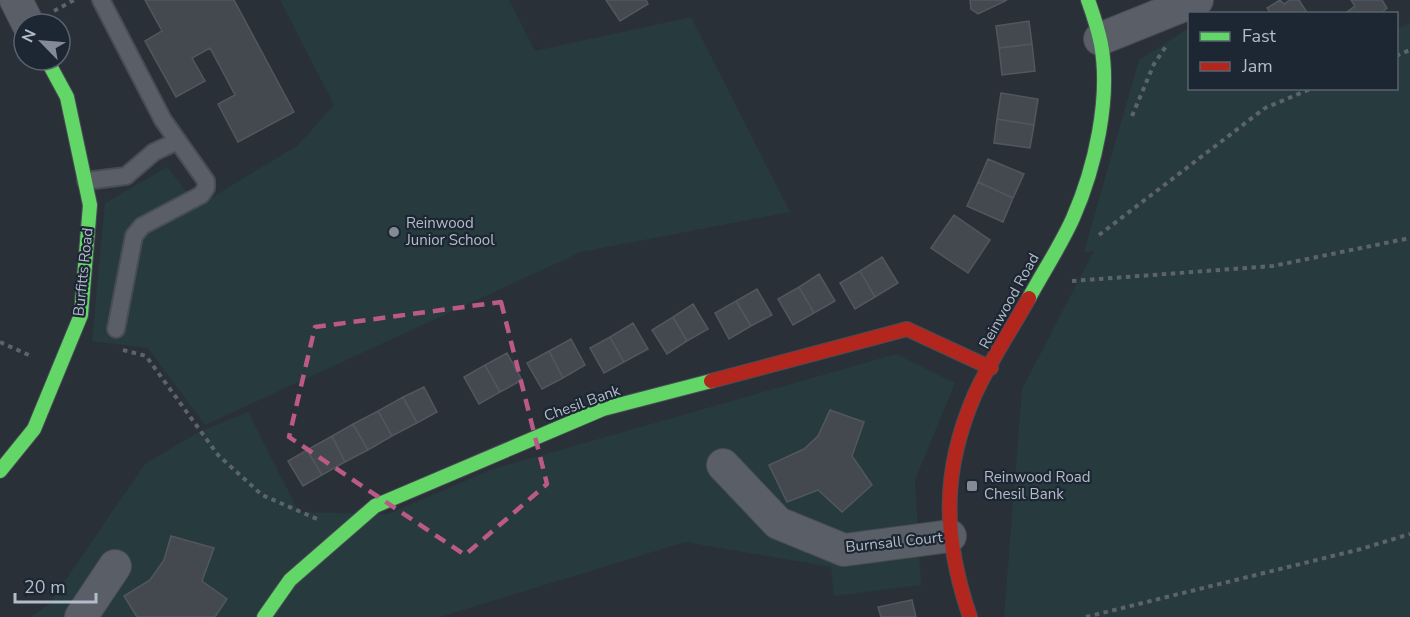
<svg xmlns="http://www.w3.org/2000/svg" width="1410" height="617" viewBox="0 0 1410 617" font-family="'Nunito Sans',sans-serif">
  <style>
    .green { fill: #273a3e }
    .building { fill: #444950; stroke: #52575f; stroke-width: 1.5 }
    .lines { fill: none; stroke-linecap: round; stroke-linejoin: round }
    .lane-casing { stroke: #484c53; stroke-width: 20 }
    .street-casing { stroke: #484c53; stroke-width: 34 }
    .fast-casing { stroke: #484c53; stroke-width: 16 }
    .jam-casing { stroke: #484c53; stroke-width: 16 }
    .path { stroke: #5d636a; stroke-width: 4; stroke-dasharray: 4.5 4.5; stroke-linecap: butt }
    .lane { stroke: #5a5e66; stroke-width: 16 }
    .street { stroke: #5a5e66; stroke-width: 32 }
    .fast { stroke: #63d668; stroke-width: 14 }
    .jam { stroke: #b3261e; stroke-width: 14 }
    .marked { fill: none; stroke: #bc5a87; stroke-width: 4.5; stroke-dasharray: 12 8; stroke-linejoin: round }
    .poi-dot { fill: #848b96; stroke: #1d2633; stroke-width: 2 }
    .labels { text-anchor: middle; stroke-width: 4.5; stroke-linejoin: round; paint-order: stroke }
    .poi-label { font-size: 15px; fill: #b4bcc9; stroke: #1d2633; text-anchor: start }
    .street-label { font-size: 15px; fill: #b4bcc9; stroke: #1d2633 }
  </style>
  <rect width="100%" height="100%" fill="#2a3038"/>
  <path class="green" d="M280 0H509L535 51 691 17 790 212 581 252 205 425 148 348 92 341 105 203 167 167 198 206 298 145 334 105Z
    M1410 23V617H1004L1022 389 1094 251 1084 252 1139 60 1189 28 1190 88H1269L1272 91 1277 88H1396L1397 29Z
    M896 354 955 383 915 480 921 585 834 596 831 567 685 542 440 617H31L49 604 145 464 197 433 248 412 299 512 388 514 493 469Z"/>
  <path class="building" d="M145 0H234L294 112 238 142 218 104 235 95 210 48 192 58 205 81 176 97 145 41 162 31Z
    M606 0H646L648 4 620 21Z
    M970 0H1007L978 14 971 9Z
    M1280 0 1284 4 1290 0H1299L1308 14H1267L1270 12 1267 8Z
    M1351 0H1382L1387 8 1380 14H1344L1355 6Z
    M1029 21 1032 44 999 48 996 26Z
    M1032 44 1035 71 1002 75 999 48Z
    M1001 93 1038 99 1034 125 997 119Z
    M997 119 1034 125 1030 148 994 143Z
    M988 159 1024 174 1013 198 978 182Z
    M978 182 1013 198 1003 222 967 206Z
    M954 215 990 240 968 273 931 248Z
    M882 257 898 283 875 297 860 271Z
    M860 271 875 297 855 309 840 283Z
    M819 274 835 301 814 313 799 287Z
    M799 287 814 313 793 325 778 299Z
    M757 289 772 315 751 326 736 301Z
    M736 301 751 326 729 339 715 313Z
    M693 304 708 329 687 341 673 317Z
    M673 317 687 341 667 354 652 330Z
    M633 323 648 349 624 362 610 337Z
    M610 337 624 362 604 373 590 348Z
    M571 339 585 365 563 378 549 351Z
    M549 351 563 378 542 389 527 363Z
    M507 353 522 380 500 392 485 365Z
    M485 365 500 392 479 404 464 377Z
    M424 387 437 412 417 423 403 397Z
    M403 397 417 423 392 436 378 411Z
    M830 410 864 422 852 456 872 485 842 512 818 490 787 502 769 465 804 449 818 436Z
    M378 411 392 436 368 450 353 424Z
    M353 424 368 450 345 462 332 436Z
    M332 436 345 462 322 475 307 450Z
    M307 450 322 475 303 486 288 461Z
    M171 536 214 548 202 581 227 599 215 617H137L124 596 150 580 164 560Z
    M912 600 916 617H881L878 607Z"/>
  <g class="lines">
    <g class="lane-casing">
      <path id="lane" d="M101 0 163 120 206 181V188L201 195 142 226 134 236 116 329
        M86 181 126 176 154 152 178 141"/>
    </g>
    <g class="street-casing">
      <path id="street" d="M16 0 28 24
        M1100 39 1197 0
        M723 465 778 523 844 550 950 536
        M81 617 115 566"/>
    </g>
    <g class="fast-casing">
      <path id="fast" d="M1029 298C1043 272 1061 245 1073 218 1095 168 1111 98 1101 44 1098 29 1093 14 1088 0
        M0 471 34 429 81 315 90 205 67 97 47 60
        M264 617 290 580 375 506 603 409 711 381"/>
    </g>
    <g class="jam-casing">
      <path id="jam" d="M711 381 907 329 991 368
        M970 617C943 538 941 472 975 394 990 361 1011 330 1029 298"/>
    </g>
    <path class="path" d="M54 11 74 0
      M1396 56 1410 50
      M1132 116 1154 64 1167 45
      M1099 235 1265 108 1313 88
      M1072 281 1273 266 1410 238
      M0 342 31 356
      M123 350 146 356 218 455 262 495 317 519
      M1086 617 1361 549 1410 534"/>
    <use href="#lane" class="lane"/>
    <use href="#street" class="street"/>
    <use href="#fast" class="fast"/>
    <use href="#jam" class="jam"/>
  </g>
  <path class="marked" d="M501 302 547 484 465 555 289 437 315 327Z"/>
  <g class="poi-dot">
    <circle cx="394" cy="232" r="6"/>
    <rect x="966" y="480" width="12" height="12" rx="3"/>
  </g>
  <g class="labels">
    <g class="poi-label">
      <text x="406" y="228">Reinwood<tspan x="406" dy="17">Junior School</tspan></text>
      <text x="984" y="482">Reinwood Road<tspan x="984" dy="17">Chesil Bank</tspan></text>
    </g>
    <g class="street-label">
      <text transform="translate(83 272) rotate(-84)" y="5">Burfitts Road</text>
      <text transform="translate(1009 301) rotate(-61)" y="5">Reinwood Road</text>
      <text transform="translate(582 403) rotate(-20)" y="5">Chesil Bank</text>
      <text transform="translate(894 542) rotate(-6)" y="5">Burnsall Court</text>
    </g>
  </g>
  <rect x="1188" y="12" width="210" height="78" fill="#1d2633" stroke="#59626f" stroke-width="1.5"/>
  <rect x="1200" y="32" width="30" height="9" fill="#63d668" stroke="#59626f" stroke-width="1.5"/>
  <text x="1242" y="42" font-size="18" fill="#b4bcc9">Fast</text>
  <rect x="1200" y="62" width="30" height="9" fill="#b3261e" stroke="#59626f" stroke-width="1.5"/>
  <text x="1242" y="72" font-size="18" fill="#b4bcc9">Jam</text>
  <g transform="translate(42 42) rotate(295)"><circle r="28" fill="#1d2633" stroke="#59626f" stroke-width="1.5"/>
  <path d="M0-4.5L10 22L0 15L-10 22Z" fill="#848b96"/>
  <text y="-9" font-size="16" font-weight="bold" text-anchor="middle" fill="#b4bcc9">N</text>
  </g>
  <path d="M15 593v9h81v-9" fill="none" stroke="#b4bcc9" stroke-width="3"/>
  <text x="24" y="593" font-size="18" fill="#b4bcc9" stroke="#1d2633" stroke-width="4.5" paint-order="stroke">20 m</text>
</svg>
